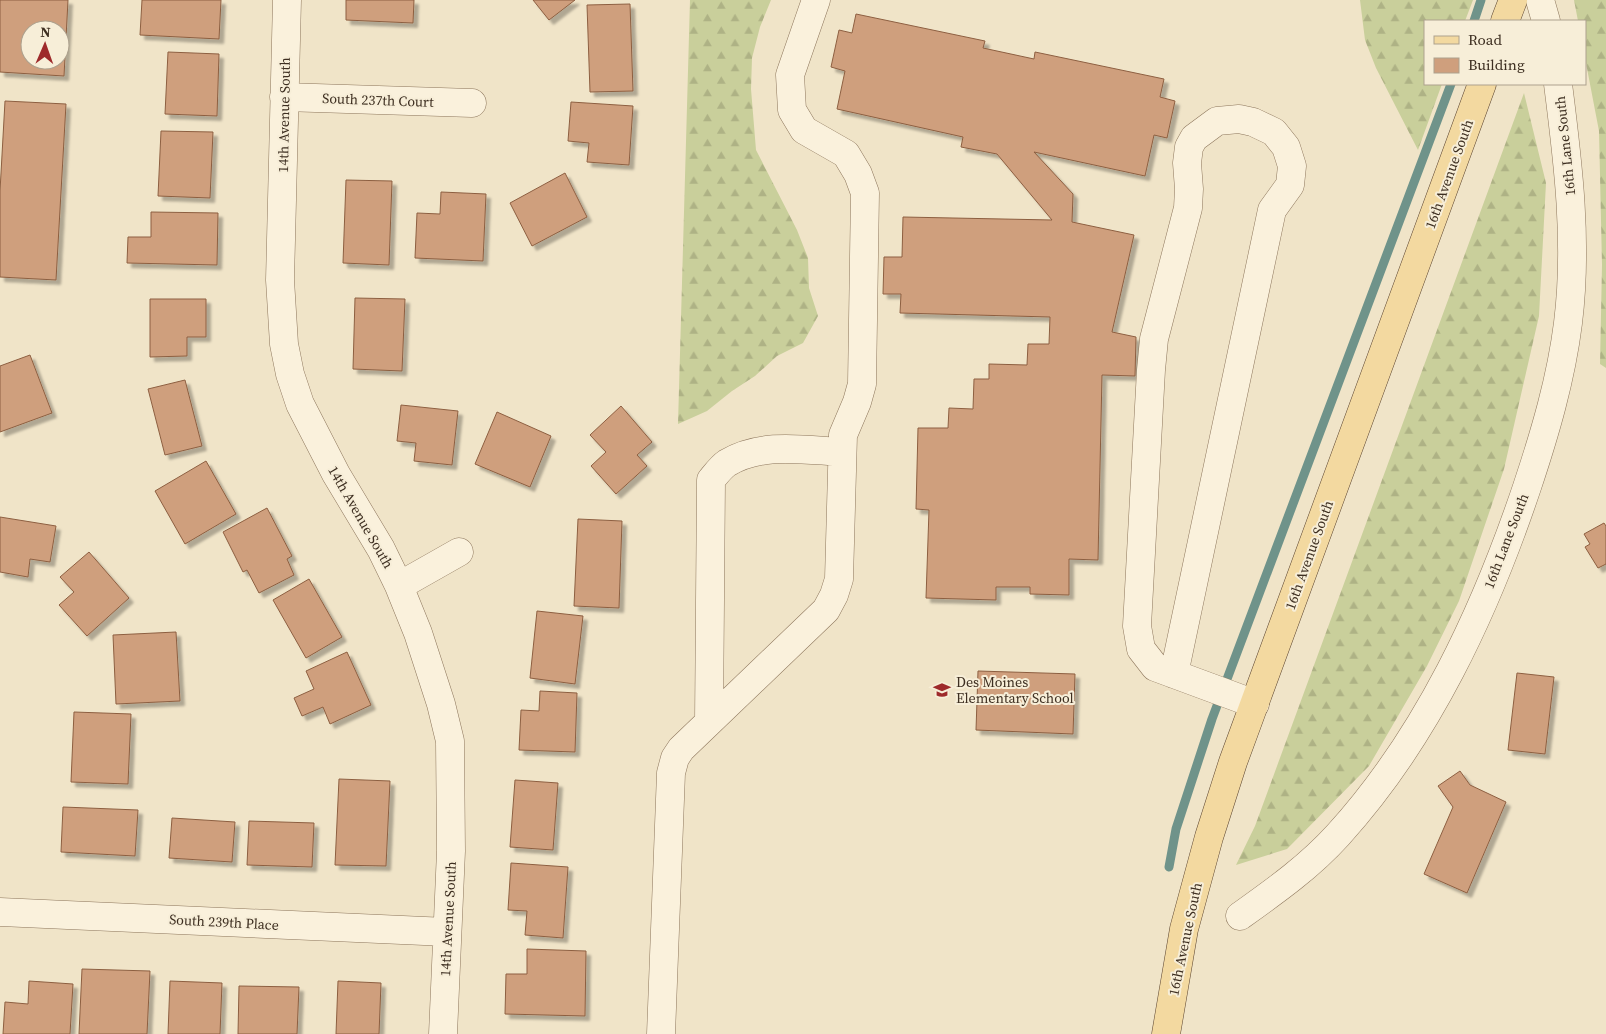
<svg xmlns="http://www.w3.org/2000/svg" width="1606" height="1034" viewBox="0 0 1606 1034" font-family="'Source Serif 4',serif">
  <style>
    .forest { fill: url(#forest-firs) }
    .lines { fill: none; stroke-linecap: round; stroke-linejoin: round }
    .stream { stroke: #6f938a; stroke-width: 9 }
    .building { fill: #cf9f7d; stroke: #8d5f41; fill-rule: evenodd; filter: url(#shadow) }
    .minor-casing { stroke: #8d765c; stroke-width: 29 }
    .major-casing { stroke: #5b4430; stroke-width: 29 }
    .minor { stroke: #faf1dc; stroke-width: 28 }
    .major { stroke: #f3d9a0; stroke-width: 28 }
    .labels { text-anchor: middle; stroke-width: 4; stroke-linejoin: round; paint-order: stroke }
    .street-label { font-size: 14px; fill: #3d2e20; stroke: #f7eed8 }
    .poi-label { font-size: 14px; fill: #3d2e20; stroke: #f7eed8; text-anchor: start }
  </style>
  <defs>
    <pattern id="forest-firs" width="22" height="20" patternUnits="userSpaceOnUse" patternTransform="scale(1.25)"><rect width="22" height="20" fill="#c9cf9b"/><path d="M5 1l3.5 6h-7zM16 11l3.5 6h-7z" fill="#aeb285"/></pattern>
    <filter id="shadow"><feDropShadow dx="4.5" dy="4.5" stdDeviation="1" flood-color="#0004"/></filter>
  </defs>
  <rect width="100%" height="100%" fill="#f0e4c8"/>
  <path class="forest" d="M690 0H771L760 27 752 58 751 89 756 150 797 230 808 258 809 288 818 316 803 343 777 356 755 376 732 391 707 411 678 424Z
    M1360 0H1473L1465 21H1425V84H1442L1418 150 1376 68 1365 40Z
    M1574 0H1606V368L1600 364 1602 265 1599 131 1585 58V21H1578Z
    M1524 93 1546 183 1539 316 1504 469 1459 601 1427 666 1369 766 1287 849 1236 865 1255 826Z"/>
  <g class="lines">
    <path class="stream" d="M1474 21 1481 0
      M1169 867 1176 829 1212 719 1451 84"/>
  </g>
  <path class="building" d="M0 0H68L64 76 0 72ZM30 30H60V60H30Z
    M142 0H221L219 39 140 35Z
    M346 0H414L413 23 346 20Z
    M533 0H575L549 20Z
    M630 4 633 91 590 92 587 5Z
    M856 14 985 41 983 48 1034 59 1035 52 1164 79 1160 97 1175 101 1167 138 1154 135 1145 176 1034 152 1073 194 1072 222 1134 235 1112 332 1136 337 1135 376 1102 375 1098 560 1069 559V595L1030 594V587H996V600L926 598 929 510 916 509 918 428H948L949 408 973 409 974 379H989V364L1027 365 1028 344H1049L1050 317 900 313 901 294H883L884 257H902L903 217 1052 220 997 154 961 147 963 137 837 109 845 71 831 67 839 30 852 33Z
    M168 52 219 54 217 116 165 114Z
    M5 101 66 104 56 280 0 277V191Z
    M571 102 633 106 629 165 587 162 589 143 568 141Z
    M161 131 213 132 210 198 158 196Z
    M565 173 587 217 532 246 510 203Z
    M346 180 392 181 389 265 343 263Z
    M441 192 486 194 483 261 415 258 417 213 440 214Z
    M151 212 218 213 217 265 127 263 128 237H151Z
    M355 298 405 299 402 371 353 369Z
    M150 299H206V337H187V356L150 357Z
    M30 355 52 413 0 432V366Z
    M185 380 202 446 165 455 148 389Z
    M401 405 458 411 452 465 414 461 416 443 397 441Z
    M621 406 652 442 637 455 647 466 616 494 591 466 606 452 590 435Z
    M497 412 551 436 530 487 475 464Z
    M206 461 236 514 185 544 155 491Z
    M267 508 292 556 287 559 294 575 259 593 247 570 243 572 223 532Z
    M0 517 56 526 50 562 30 559 28 577 0 572Z
    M578 519 622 521 619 608 574 606Z
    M1604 523 1606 526V564L1598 568 1585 547 1590 544 1584 534Z
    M89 552 129 598 87 636 59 605 74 592 60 577Z
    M309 579 342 637 306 658 273 600Z
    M537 611 583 616 575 684 530 678Z
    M176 632 180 701 116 704 113 635Z
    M347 652 371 705 330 724 323 707 302 716 294 698 314 689 306 671Z
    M978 671 1075 674 1073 734 976 730Z
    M1517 673 1554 677 1545 754 1508 750Z
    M540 691 577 693 575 752 519 750 521 710 539 711Z
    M74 712 131 714 128 784 71 782Z
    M1460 771 1470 785 1506 802 1467 893 1424 874 1453 807 1438 786Z
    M339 779 390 781 386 866 335 865Z
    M515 780 558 783 553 850 510 847Z
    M63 807 138 810 135 856 61 852Z
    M172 818 235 822 232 862 169 858Z
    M249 821 314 823 312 867 247 865Z
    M511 863 568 867 563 938 525 935 527 911 508 910Z
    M527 949 586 951 585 1016 505 1014 506 974H527Z
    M82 969 150 971 147 1034H79Z
    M29 981 73 984 70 1034H3L5 1002 28 1004Z
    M170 981 222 983 220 1034H168Z
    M338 981 381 983 379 1034H336Z
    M239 986 299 987 297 1034H238Z"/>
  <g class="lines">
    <g class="minor-casing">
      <path id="minor" d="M287 0 280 280 284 344 290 374 300 404 336 474 381 549 399 586 418 633 441 704 450 741 451 851 443 1034
        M1540 0 1546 21
        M284 97 472 103
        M399 586 459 552
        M1174 674 1272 210 1290 185 1292 166 1286 147 1274 132 1253 122 1239 119 1217 121 1194 138 1189 147 1187 163 1189 189 1188 208 1154 339 1151 370 1137 626 1141 649 1155 667 1255 704
        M709 722 711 480C716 474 721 467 727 463 762 442 804 450 842 452
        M0 912 447 932
        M1240 916C1275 891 1309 867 1338 835 1427 737 1485 612 1527 487 1545 433 1561 379 1568 323 1578 243 1568 162 1558 84
        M661 1034 671 773 675 758 681 749 826 610 834 595 839 579 843 435 857 402 862 384 865 193 858 174 846 154 804 130 792 110 790 75 816 0"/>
    </g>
    <g class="major-casing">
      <path id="major" d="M1505 21 1513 0
        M1166 1034 1184 929 1209 837 1233 762 1482 84"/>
    </g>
    <use href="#minor" class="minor"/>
    <use href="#major" class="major"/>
  </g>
  <defs>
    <g id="school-bare" transform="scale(1.35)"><path d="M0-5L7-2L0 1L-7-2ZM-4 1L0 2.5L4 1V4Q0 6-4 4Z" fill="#9e2a2b" stroke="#f7eed8" stroke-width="2.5" paint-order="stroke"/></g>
  </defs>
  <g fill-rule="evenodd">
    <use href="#school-bare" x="942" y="690"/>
  </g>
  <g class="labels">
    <g class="street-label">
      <text transform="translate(378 100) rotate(2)" y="5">South 237th Court</text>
      <text transform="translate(284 115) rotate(-89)" y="5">14th Avenue South</text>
      <text transform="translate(1565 146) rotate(-96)" y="5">16th Lane South</text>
      <text transform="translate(1449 174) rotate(-70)" y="5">16th Avenue South</text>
      <text transform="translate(361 517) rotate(60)" y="5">14th Avenue South</text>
      <text transform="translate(1506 541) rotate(-69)" y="5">16th Lane South</text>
      <text transform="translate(1309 555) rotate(-70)" y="5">16th Avenue South</text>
      <text transform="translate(448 919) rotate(-87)" y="5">14th Avenue South</text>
      <text transform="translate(224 922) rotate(3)" y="5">South 239th Place</text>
      <text transform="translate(1185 939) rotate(-78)" y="5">16th Avenue South</text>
    </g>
    <g class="poi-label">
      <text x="956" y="687">Des Moines<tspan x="956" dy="16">Elementary School</tspan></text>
    </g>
  </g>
  <rect x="1424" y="20" width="162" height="65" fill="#f7eed8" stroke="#ada18e"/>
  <rect x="1434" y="36" width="25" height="8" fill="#f3d9a0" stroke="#ada18e"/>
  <text x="1468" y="45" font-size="15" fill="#3d2e20">Road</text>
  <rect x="1434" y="58" width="25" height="15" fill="#cf9f7d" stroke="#ada18e"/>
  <text x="1468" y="70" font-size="15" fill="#3d2e20">Building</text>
  <g transform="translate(45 45) rotate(2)"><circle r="24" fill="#f7eed8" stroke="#ada18e"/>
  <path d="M0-4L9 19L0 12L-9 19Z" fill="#9e2a2b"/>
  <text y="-8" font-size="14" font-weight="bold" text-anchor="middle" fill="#3d2e20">N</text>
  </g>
</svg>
